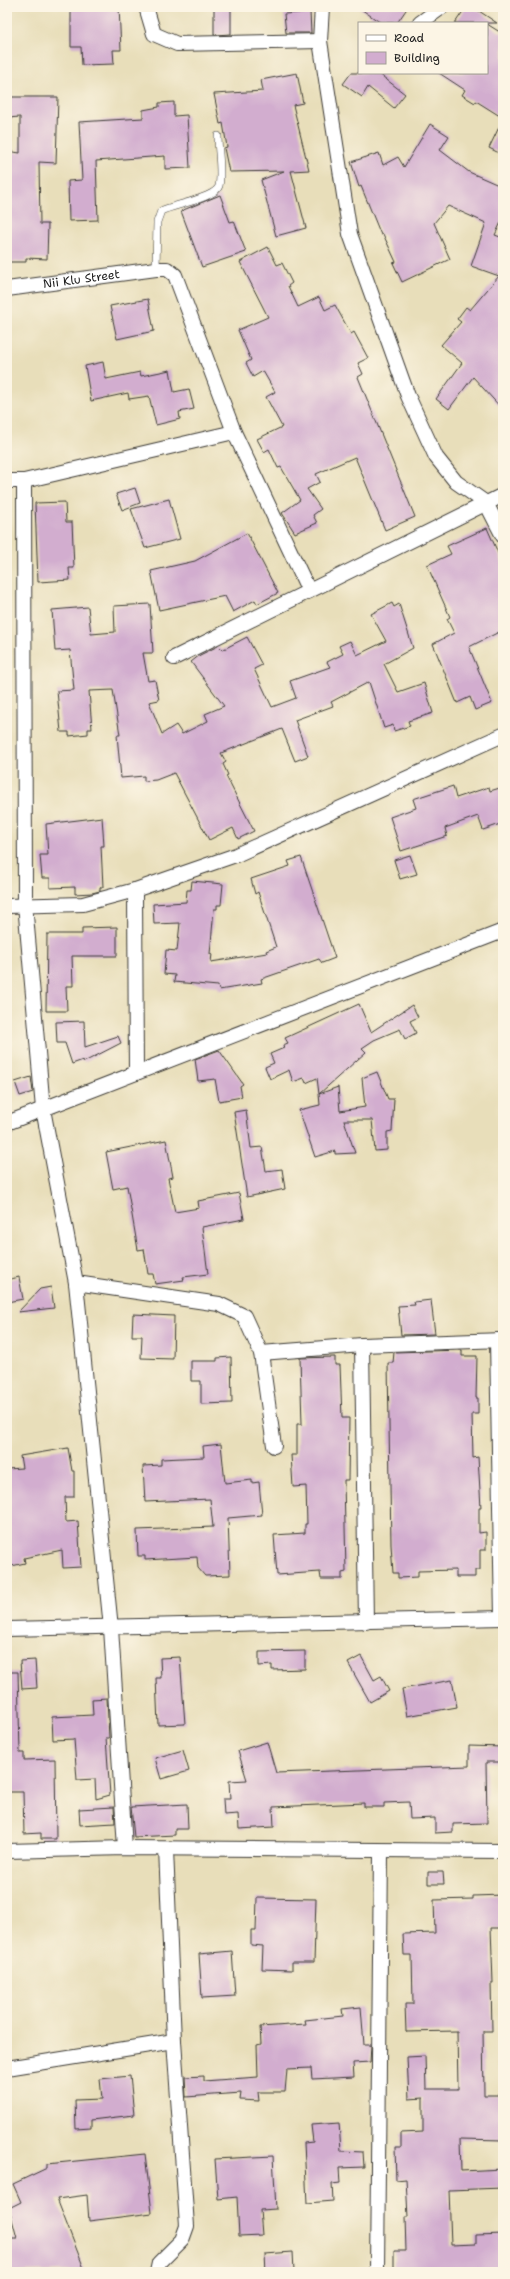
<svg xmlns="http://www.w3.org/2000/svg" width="510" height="2279" viewBox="0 0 510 2279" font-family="'Shantell Sans',sans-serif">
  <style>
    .building { fill: #d2adcf }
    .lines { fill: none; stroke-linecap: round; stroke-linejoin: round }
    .lane-casing { stroke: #3b3934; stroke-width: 8 }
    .street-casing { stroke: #3b3934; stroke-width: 16 }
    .lane { stroke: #fff; stroke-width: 7 }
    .street { stroke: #fff; stroke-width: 14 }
    .labels { text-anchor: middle; stroke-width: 3; stroke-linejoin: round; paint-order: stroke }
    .street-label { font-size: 12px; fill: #1c1c1c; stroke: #fcf5e5 }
  </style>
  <rect width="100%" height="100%" fill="#fcf5e5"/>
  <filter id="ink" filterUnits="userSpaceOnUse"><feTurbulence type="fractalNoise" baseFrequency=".025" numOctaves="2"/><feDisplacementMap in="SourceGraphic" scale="8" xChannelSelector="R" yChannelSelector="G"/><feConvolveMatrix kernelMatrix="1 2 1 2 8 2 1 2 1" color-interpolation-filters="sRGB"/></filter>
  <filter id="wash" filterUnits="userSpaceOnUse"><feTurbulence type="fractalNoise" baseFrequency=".012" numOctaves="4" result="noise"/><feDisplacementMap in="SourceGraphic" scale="16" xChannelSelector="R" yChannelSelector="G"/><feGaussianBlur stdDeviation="0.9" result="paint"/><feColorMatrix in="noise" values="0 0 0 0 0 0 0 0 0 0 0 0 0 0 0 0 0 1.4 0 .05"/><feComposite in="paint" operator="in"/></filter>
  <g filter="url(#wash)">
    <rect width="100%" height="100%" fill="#e8deba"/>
    <g id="blocks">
      <path class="building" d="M71 7H119L121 50H113L114 64 82 65 81 47H71Z
        M214 7H231V34L214 35Z
        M358 7H408L397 23H381Z
        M466 7H473L497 23H455Z
        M310 12 311 33H286L284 14Z
        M487 24 503 34V118L476 101 475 103 462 95 465 90 439 73H487Z
        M297 73 303 103 293 105 309 170 291 171 306 228 276 236 261 180 284 171 229 172 224 148 227 147 223 123 220 124 214 94 263 91 261 80Z
        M351 73H378L405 94 394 108 368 87 362 97 343 84Z
        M7 97H58L56 163 39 162 40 224H48L47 259 26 258V262H8L7 258V151L20 153V117L7 118Z
        M174 102V116L187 115 190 168 165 169V156L96 161 98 220 69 221 68 181 82 180 79 122 143 118V110L159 107V103Z
        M503 119V155L489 148Z
        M430 124 449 136 440 150 469 172 503 187V218L495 235 503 238V410L473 377 449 409 436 399 462 363 441 345 461 322 457 319 466 307 470 310 499 276 471 266 486 223 448 206 434 223 450 259 402 282 393 263 396 262 383 234 381 235 361 186 359 187 351 162 379 153 383 165 398 157 404 167Z
        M220 195 230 222 234 221 246 252 202 267 181 211Z
        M268 247 277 265 282 263 292 283 288 286 298 307 319 297 325 310 335 305 351 334 354 332 368 358 358 363 363 374 358 377 415 517 385 530 355 457 316 474 320 482 307 489 321 509 313 515 317 523 295 533 282 513 300 500 281 467 278 468 269 449 264 452 257 439 282 427 266 397 275 392 263 371 253 377 246 363 251 360 238 330 268 317 240 262Z
        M148 299 154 331 117 339 110 306Z
        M103 362 106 379 140 372 141 376 170 370 174 392 189 389 194 409 179 412 180 419 156 425 149 396 129 399 128 393 91 401 85 366Z
        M135 488 140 503 122 510 116 494Z
        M169 499 180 539 145 548 131 509Z
        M65 502 66 522H72L74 568H69L70 580 38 582 35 503Z
        M487 528 503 564V630L469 647 492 703 475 710 470 697 457 703 433 644 454 633 447 619 450 617 427 565 451 554 447 546Z
        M247 533 278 593 257 604 255 600 233 612 225 596 159 610 151 571 195 561Z
        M392 603 394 607 399 604 413 648 384 664 398 692 424 683 433 713 408 721 410 726 394 731 393 725 384 728 369 682 331 702 333 706 295 720 308 756 295 761 282 729 221 753 226 762 223 764 228 775 226 776 254 831 238 839 233 828 209 840 174 773 156 780 144 781V776L121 778 117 735H120L113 690 89 691 92 729H88V734L69 736V732H61L57 691 74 690 70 650 55 651 52 610 88 607 91 634 115 632 114 606 150 604 153 653H143L148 681 155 680 159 700 149 702 162 734 176 725 182 734 208 721 205 714 224 706 191 662 200 655 218 646 222 650 247 637 262 665 254 669 272 707 296 698 290 681 330 667 327 662 343 654 339 646 350 641 357 655 386 641 371 614Z
        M453 786 456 798 489 787 490 791 503 787V823L483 830 478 816 445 828 447 836 401 851 390 817 416 808 413 799Z
        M102 817 104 846H101L103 887H100V891L92 893 75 894V887L50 888V878H42L40 855H48L46 824Z
        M410 855 417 874 400 879 394 860Z
        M301 857 335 958 322 963 319 959 261 979 262 983 219 990 218 986 174 982 175 975 164 974 166 950 177 951 180 923 154 924 153 904 186 902 187 890H191L192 881 223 884 221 905H217V909H214L210 954H212L211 962 267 953 266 951 276 947 258 892 255 894 251 879 290 866 288 861Z
        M117 927V956H72L73 986H66L67 1011H46L47 934H82V928Z
        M359 1004 371 1032 412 1005 418 1017 410 1021 416 1033 405 1039 400 1029 374 1040 362 1048 366 1052 319 1094 317 1078 306 1083 304 1078 293 1082 289 1070 270 1079 265 1067 274 1063 270 1054 284 1048 283 1045 288 1043 285 1038Z
        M84 1021 85 1047 118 1036 121 1043 84 1062 83 1060 72 1064 65 1043H57L56 1022Z
        M219 1050 243 1084 240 1086 242 1097 219 1101 215 1079 198 1081 195 1059Z
        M377 1072 388 1099H394L392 1131 387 1132V1150L375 1151 372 1120H344L355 1153 335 1154V1151L315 1157 299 1110 320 1105 319 1094 338 1087 340 1111 365 1107 362 1078Z
        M31 1077 33 1092 20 1096 15 1082Z
        M246 1110 251 1148 262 1147 266 1171 282 1169 285 1189 247 1197 234 1112Z
        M166 1140 173 1177 168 1178 175 1212 199 1208 198 1201 239 1193 244 1219 202 1227 208 1274 183 1277 184 1280 155 1284 153 1274H148L144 1249 138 1250 127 1186 113 1189 106 1152Z
        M19 1277 23 1299 7 1302V1280Z
        M51 1287 54 1308 18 1312 40 1289Z
        M431 1300 435 1334 401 1335 398 1306 415 1305 414 1302Z
        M133 1314 174 1316 173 1359 141 1358 142 1336H132Z
        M462 1350V1356H477L476 1398H478V1414H472L473 1458 478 1457 481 1508H479V1533L486 1532V1550H480V1570H475V1577H456V1570L418 1571V1577L398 1578V1573H393L391 1545 388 1363H393L394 1352Z
        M231 1357 232 1403 201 1404V1381H191V1361H217V1358Z
        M335 1357V1365H340L342 1418H349L348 1480H344L346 1572 342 1573V1579H321L320 1572 277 1575 274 1535 305 1533V1524H307L306 1486 293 1487 291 1455H297V1424H302L300 1358Z
        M221 1444 225 1483 252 1480V1483L259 1482 262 1515 228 1518 230 1575 205 1576 198 1568 197 1557 145 1560V1556H138L137 1530 213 1527 210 1499 145 1502 143 1466 161 1465V1459L204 1457 203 1446Z
        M68 1448 72 1471H74V1497H65L66 1522 78 1521 81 1567 63 1568 62 1550 24 1558 25 1563 7 1567V1469L22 1468 20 1456Z
        M305 1651V1669L272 1670V1665L259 1666V1652Z
        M361 1656 374 1680 381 1676 389 1691 370 1702 348 1663Z
        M180 1657 185 1724 158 1725 156 1678H161L160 1658Z
        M35 1660 37 1688 22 1689 20 1661Z
        M7 1672H18L20 1753H24V1760L55 1759 56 1839H41V1833L24 1834 23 1792H7Z
        M452 1680 457 1707 407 1716 402 1689Z
        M107 1698 109 1738H106L110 1795 96 1799 95 1779 77 1780 74 1739 53 1740 52 1717 93 1715 92 1699Z
        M267 1742 276 1773 469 1766V1746L503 1747V1762H486L487 1823 453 1824V1832L435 1833V1818L410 1819 409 1802 384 1803V1807H364V1803L273 1807 274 1827 239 1829 238 1814 224 1815 223 1799H230L229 1781 247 1780 238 1751Z
        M183 1750 189 1771 161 1779 155 1758Z
        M187 1804 188 1829H175V1835L134 1837 131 1807Z
        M114 1807 115 1823 80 1825 79 1809Z
        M428 1872H443L444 1884H428Z
        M503 1895V1928H491L493 1983H491L492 2031H483L484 2095H503V2140L460 2139 461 2171 503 2169V2188L449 2190 451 2245 476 2244V2235L503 2234V2272H394V2251H406L405 2217H408L406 2179 396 2180 395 2147H401V2133L423 2132V2098L409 2099 407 2057 425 2056 426 2089H458L457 2031 406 2032 405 2004H413L412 1955H404L403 1934 435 1933 434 1900 473 1899V1896Z
        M257 1898 316 1899 314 1962H292V1970L262 1969 263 1946 251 1945V1930H256Z
        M232 1951 235 1996 202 1998 199 1954Z
        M361 2007 364 2045H371L370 2062 353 2063 354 2077 312 2079 311 2068 287 2069 285 2092H258L259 2101 240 2100 241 2093 186 2097 185 2077 204 2076V2081L258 2077 257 2045 261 2044 260 2027 306 2024 305 2020 343 2016 342 2009Z
        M130 2076 134 2115 91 2120V2128L76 2129 75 2100 102 2099 100 2079Z
        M339 2123 341 2151 363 2152 364 2167 339 2168 340 2183 332 2184 333 2201 307 2203 304 2143 313 2142 311 2125Z
        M145 2154 152 2213 89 2221 87 2195 57 2199 85 2271 7 2272V2238H17L9 2208 21 2202 13 2184 47 2168V2164Z
        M273 2156 276 2209 260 2210 262 2235 239 2236 237 2197 218 2199 215 2159Z
        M293 2252 294 2272H266L265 2254Z"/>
    </g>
  </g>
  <g filter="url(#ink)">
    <use href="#blocks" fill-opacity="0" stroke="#3b3934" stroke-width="1"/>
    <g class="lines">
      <g class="lane-casing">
        <path id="lane" d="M156 269 157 222 161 211C173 205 216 198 219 186 222 173 218 150 218 136"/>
      </g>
      <g class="street-casing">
        <g id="street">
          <path d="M146 7 154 34 177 44 320 41"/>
          <path d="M322 7 320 41 350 234 408 396 436 457 456 482 486 503 503 536"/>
          <path d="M420 23 442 7"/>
          <path id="s1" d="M7 289 156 269H167L175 275 234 432 309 591"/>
          <path d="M7 481H24"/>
          <path d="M174 658 503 495"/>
          <path d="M135 890 136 1073"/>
          <path d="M7 906 83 904 135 890 236 855 503 735"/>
          <path d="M7 1123 503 931"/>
          <path d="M76 1283 219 1304 244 1316 261 1353 274 1446"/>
          <path d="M497 1340 502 1618"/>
          <path d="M362 1345 366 1622"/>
          <path d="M261 1353 362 1345 503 1340"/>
          <path d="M7 1629 503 1618"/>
          <path d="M125 1848 111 1628 76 1283 43 1109 25 904 24 481 234 432"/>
          <path d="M7 1851 125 1848 503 1851"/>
          <path d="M7 2068 174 2041"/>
          <path d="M157 2272 159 2263 182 2240 187 2226 174 2041 166 1849"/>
          <path d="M377 2272 381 1851"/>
        </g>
      </g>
      <use href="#lane" class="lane"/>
      <use href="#street" class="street"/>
    </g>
  </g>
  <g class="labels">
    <g class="street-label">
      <text dy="4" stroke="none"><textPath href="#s1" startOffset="75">Nii Klu Street</textPath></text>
    </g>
  </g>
  <rect width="510" height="2279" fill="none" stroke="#fcf5e5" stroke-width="24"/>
  <rect x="358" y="22" width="130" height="52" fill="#fcf5e5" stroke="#a29e95"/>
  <rect x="366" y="35" width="20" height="6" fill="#ffffff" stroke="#a29e95"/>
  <text x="394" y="42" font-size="12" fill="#1c1c1c">Road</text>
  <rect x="366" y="52" width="20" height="12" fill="#d2adcf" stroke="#a29e95"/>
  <text x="394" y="62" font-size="12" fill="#1c1c1c">Building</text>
</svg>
